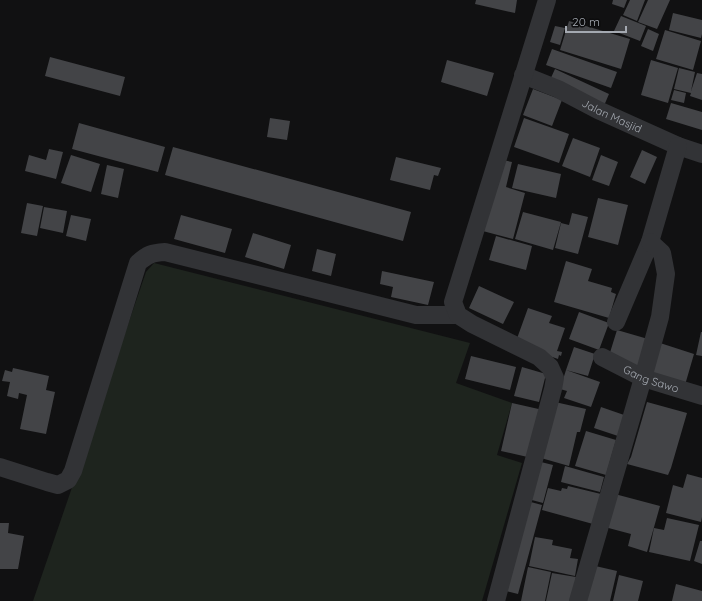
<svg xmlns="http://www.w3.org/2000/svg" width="702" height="601" viewBox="0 0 702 601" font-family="Quicksand,sans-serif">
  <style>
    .green { fill: #1e241e }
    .building { fill: #434447 }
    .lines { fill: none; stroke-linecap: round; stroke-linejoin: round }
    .minor { stroke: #323336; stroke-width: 18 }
    .labels { text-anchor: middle; stroke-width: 4; stroke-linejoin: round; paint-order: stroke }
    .street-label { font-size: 11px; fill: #a4a9b1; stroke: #0c0c0d }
  </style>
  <rect width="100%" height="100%" fill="#111112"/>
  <path class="green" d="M154 263 470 343 456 383 512 403 497 455 522 463 482 601H33L146 272Z"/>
  <path class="building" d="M476 0H517L515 13 475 4Z
    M613 0H627L624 8 612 4Z
    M630 0H645L637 21 623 15Z
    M648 0H670L657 29 638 22Z
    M673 13 702 20V34L701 38 669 30Z
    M621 16 646 26 640 41 614 31Z
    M569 21 630 39 621 69 560 50Z
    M555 26 565 28 560 45 550 42Z
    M648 29 659 34 653 51 641 46Z
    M665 30 701 41 693 70 656 59Z
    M552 49 617 72 611 88 546 65Z
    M50 57 125 77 120 96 45 76Z
    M447 60 494 73 487 96 441 82Z
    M651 60 678 68 668 103 641 95Z
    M679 68 695 72 691 91 697 73 702 74V100L690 96 691 93 674 89Z
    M555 69 609 94 603 108 549 82Z
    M533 89 562 100 552 126 523 115Z
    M674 90 686 93 684 103 671 100Z
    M671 103 702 112V130L666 119Z
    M270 118 290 121 287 140 267 137Z
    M524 118 569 134 559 163 514 147Z
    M79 123 165 147 158 172 72 149Z
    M573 138 600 148 590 177 562 166Z
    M173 147 411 212 403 241 165 175Z
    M49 149 63 152 56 179 25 171 29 155 46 160Z
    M642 150 657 157 645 184 630 177Z
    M71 155 100 164 91 192 61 183Z
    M601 155 618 162 609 186 592 180Z
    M396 157 441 168 438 176 434 175 430 190 390 180Z
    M498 159 512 162 506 187 525 193 513 239 479 230Z
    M518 164 561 174 556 198 512 188Z
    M107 165 124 169 118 198 101 194Z
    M598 198 628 205 618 245 588 237Z
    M27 203 43 206 37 236 21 233Z
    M44 207 67 211 63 233 40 228Z
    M523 212 561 222 553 250 515 239Z
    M572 213 588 217 578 254 555 248 561 223 569 225Z
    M71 215 91 219 86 241 66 236Z
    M181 215 232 229 225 253 174 239Z
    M253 233 291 245 284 269 245 257Z
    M496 236 532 246 526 270 489 260Z
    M317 249 336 254 331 276 312 271Z
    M566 261 592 269 588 281 612 288 611 292 616 294 609 318 554 302Z
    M382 271 434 282 428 305 391 297 393 287 380 284Z
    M479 286 514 302 503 324 469 308Z
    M528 308 552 316 549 323 565 328 557 351 562 352 561 356 559 355 558 359 515 344Z
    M579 312 609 323 599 350 569 339Z
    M617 330 648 339 639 368 608 359Z
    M701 332H702V356L696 355Z
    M657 342 694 354 685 385 647 373Z
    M574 347 595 354 588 376 566 370Z
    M471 356 516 367 510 390 465 379Z
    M522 367 546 374 539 402 514 396Z
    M13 368 49 376 46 390 55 392 46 434 20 429 27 395 19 393 18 399 7 396 10 382 2 381 5 370 12 372Z
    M566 370 600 382 591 407 564 398 567 391 560 389Z
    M555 402 586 409 580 432H577L569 466 541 458Z
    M647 402 687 413 671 468 668 475 627 464 631 457Z
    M512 403 543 410 532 458 501 451Z
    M601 407 627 416 621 437 594 428Z
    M586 431 616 440 606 475 575 466Z
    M537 461 553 465 543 503 528 499Z
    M565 466 604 477 600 492 561 482Z
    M687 474 702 478V517L701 522 666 513 673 485 683 488Z
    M568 486 601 494 593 524 542 510 548 488 561 491 562 488 567 489Z
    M611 493 660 506 647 552 628 546 631 534 601 526Z
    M527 501 542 505 518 594 502 590Z
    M667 518 699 525 690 561 649 552 654 528 664 530Z
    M0 523H9L8 533 24 536 18 569H0Z
    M535 537 553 540 552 545 572 549 570 558 578 559 575 576 529 566Z
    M700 541H702V564L694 561Z
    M591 565 617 571 610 601H582Z
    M528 567 551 572 545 601H521Z
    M552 573 576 577 571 601H546Z
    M619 575 643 581 638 601H613Z
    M676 584 702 591V601H672Z"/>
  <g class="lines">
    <g class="minor">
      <path id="s1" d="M523 75 558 89 598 110 678 146 702 154"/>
      <path d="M616 322 650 242 678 146"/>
      <path id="s2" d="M602 357 643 378 702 396"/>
      <path d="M0 467 47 482 58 485 68 480 73 471 138 263C148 254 152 253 165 252L416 315H458"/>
      <path d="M496 601 553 389 555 378 550 367 539 357 472 324 458 315 453 302 458 286 547 0"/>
      <path d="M578 601 643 378 660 317 666 274 662 253 650 242"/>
    </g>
  </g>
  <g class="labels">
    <g class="street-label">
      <text dy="4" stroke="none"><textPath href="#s1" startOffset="98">Jalan Masjid</textPath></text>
      <text dy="4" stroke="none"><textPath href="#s2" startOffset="54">Gang Sawo</textPath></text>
    </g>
  </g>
  <path d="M566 26v6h60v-6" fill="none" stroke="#a4a9b1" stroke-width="2"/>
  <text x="572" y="26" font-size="12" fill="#a4a9b1" stroke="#0c0c0d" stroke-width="3" paint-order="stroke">20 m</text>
</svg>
